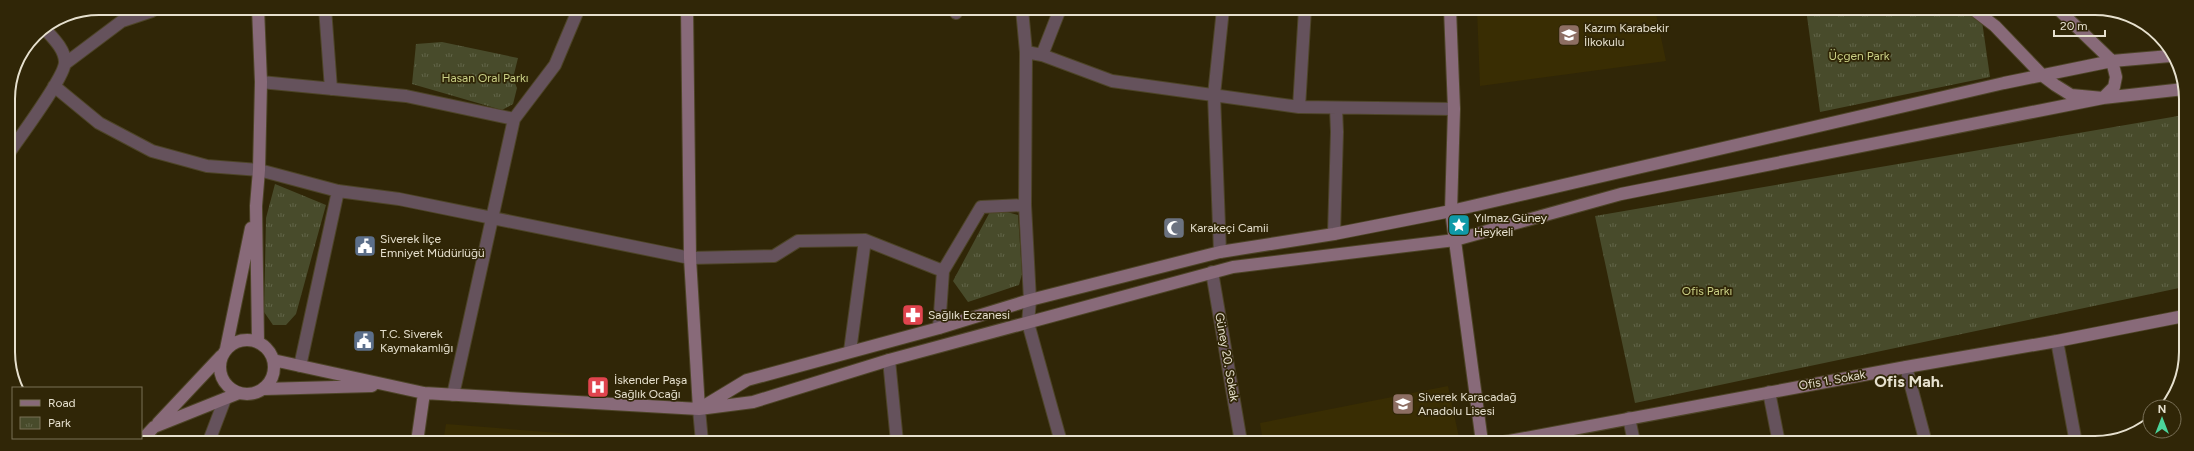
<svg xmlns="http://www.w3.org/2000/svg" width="2194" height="451" viewBox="0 0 2194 451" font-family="Figtree,sans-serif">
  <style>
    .built { fill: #392d03 }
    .park { fill: url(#park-tufts) }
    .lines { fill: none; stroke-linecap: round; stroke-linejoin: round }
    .street-casing { stroke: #4d4427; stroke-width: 14 }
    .secondary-casing { stroke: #4d4427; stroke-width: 14 }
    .street { stroke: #65525c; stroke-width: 12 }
    .secondary { stroke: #886a79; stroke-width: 12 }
    .labels { text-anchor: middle; stroke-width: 3.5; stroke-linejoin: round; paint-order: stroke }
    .poi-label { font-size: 12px; fill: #e6e0ce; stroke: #302607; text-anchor: start }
    .park-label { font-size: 12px; fill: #cad086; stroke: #302607 }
    .street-label { font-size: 12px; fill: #e6e0ce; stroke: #302607 }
    .district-label { font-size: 16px; font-weight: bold; fill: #e6e0ce; stroke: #302607 }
    .rim { fill: none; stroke: #e6e0ce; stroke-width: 2 }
  </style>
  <defs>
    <pattern id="park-tufts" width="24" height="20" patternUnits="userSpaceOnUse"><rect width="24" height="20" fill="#484b2b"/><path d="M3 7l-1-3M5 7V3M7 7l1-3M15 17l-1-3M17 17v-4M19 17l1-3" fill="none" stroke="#626549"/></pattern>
  </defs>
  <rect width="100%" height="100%" fill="#302607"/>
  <path class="built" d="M1477 9H1655L1666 61 1480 86Z
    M1448 386 1460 442H1263L1260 423Z
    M446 424 674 442H443Z"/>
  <path class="park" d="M1806 9 1973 10 1981 14 1990 77 1820 112Z
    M442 42 518 58 513 78 517 88 513 104 502 110 412 84 416 44Z
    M2184 115V287L1635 403 1595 216Z
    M275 184 326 205 296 314 286 325H273L264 312 266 218Z
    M992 208 1018 215 1022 274 1019 285 968 302 953 281Z"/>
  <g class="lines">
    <g class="street-casing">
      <path id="street" d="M325 8 331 89
        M1022 9 1026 52 1025 205 1030 300 1028 323 1061 442
        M956 13 957 9
        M1026 52 1042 55 1112 81 1299 107 1454 109
        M1042 55 1060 9
        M66 63 122 21 152 11 153 8
        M261 82 406 96 514 119 453 395
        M54 86 99 123 152 151 207 166 259 170 338 191 399 199 690 258 774 256 798 241 865 240 943 271
        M1299 107 1305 9
        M514 119 555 65 579 8
        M9 153C19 138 65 77 65 62 65 49 52 37 44 28
        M1334 234 1337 132 1336 108
        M1220 252 1214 95 1223 9
        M1212 272 1241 442
        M939 328 943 271 981 207 1025 205
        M2057 341 2076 443
        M850 351 865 240
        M889 360 897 442
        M300 366 338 191
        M1906 367 1926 443
        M1769 392 1779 443
        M699 409 702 442
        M1629 418 1634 442
        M209 441 225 399"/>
    </g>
    <g class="secondary-casing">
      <path id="secondary" d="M258 8 261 82 259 170 256 206 258 342
        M687 8 690 258 699 409
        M1450 9 1454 109 1451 211 1482 442
        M1974 10 1995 26 2043 76 2055 85 2071 95 2103 98 2114 87 2116 77 2112 61 2059 10
        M220 367a27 27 0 1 1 54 0a27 27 0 1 1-54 0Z
        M226 349 251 228
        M273 360 424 393 699 409 753 402 889 360 1233 267 1455 240 1621 194 2103 98 2184 89
        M264 389 372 386
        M704 406 747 380 939 328 1030 300 1220 252 1334 234 1451 211 2004 83 2112 61 2170 56
        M158 423 221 356
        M141 441 154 427 239 393
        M417 442 424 393
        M1504 442 1906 367 2057 341 2184 316"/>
    </g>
    <use href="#street" class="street"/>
    <use href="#secondary" class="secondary"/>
  </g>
  <defs>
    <g id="school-square" transform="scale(1.15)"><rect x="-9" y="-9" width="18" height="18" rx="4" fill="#8d6e63" stroke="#302607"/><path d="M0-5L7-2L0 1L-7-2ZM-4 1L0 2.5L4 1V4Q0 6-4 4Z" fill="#fff"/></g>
    <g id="sight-square" transform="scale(1.15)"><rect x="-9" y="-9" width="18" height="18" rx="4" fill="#0f9aa8" stroke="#302607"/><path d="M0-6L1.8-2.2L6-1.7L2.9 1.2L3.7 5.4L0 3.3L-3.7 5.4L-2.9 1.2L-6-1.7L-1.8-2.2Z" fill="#fff"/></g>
    <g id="mosque-square" transform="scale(1.15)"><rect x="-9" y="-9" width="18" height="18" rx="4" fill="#6b7280" stroke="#302607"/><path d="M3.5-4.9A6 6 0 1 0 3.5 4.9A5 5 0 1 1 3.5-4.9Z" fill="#fff"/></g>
    <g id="civic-square" transform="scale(1.15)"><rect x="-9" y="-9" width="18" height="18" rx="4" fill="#5c6f8a" stroke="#302607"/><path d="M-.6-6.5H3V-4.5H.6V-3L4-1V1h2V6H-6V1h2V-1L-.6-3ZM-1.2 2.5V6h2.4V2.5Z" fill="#fff"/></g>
    <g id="pharmacy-square" transform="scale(1.15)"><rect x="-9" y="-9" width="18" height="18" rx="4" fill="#e0444e" stroke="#302607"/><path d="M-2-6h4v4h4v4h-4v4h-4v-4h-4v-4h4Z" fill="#fff"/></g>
    <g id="hospital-square" transform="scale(1.15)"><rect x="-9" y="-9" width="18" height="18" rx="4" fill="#e0444e" stroke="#302607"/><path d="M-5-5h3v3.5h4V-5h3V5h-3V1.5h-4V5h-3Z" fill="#fff"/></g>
  </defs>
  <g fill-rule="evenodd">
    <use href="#school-square" x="1569" y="35"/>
    <use href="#sight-square" x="1459" y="225"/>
    <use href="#mosque-square" x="1174" y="228"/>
    <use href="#civic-square" x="365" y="246"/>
    <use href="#pharmacy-square" x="913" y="315"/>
    <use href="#civic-square" x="364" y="341"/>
    <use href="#hospital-square" x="598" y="387"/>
    <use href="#school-square" x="1403" y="404"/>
  </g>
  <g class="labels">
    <g class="poi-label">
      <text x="1584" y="32">Kazım Karabekir<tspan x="1584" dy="14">İlkokulu</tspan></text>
      <text x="1474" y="222">Yılmaz Güney<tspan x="1474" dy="14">Heykeli</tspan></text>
      <text x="1190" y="232">Karakeçi Camii</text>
      <text x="380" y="243">Siverek İlçe<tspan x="380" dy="14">Emniyet Müdürlüğü</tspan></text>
      <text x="928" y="319">Sağlık Eczanesi</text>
      <text x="380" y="338">T.C. Siverek<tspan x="380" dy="14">Kaymakamlığı</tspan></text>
      <text x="614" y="384">İskender Paşa<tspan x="614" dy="14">Sağlık Ocağı</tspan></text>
      <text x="1418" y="401">Siverek Karacadağ<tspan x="1418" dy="14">Anadolu Lisesi</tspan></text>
    </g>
    <g class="park-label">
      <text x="1859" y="60">Üçgen Park</text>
      <text x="485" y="82">Hasan Oral Parkı</text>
      <text x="1707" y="295">Ofis Parkı</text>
    </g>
    <g class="street-label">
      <text transform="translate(1227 357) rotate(80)" y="4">Güney 20. Sokak</text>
      <text transform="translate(1832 380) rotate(-10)" y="4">Ofis 1. Sokak</text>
    </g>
    <g class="district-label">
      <text x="1909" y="387">Ofis Mah.</text>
    </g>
  </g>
  <path d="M0 0H2194V451H0ZM99 15H2095A84 84 0 0 1 2179 99V352A84 84 0 0 1 2095 436H99A84 84 0 0 1 15 352V99A84 84 0 0 1 99 15Z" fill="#302607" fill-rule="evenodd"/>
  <path class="rim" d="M99 15H2095A84 84 0 0 1 2179 99V352A84 84 0 0 1 2095 436H99A84 84 0 0 1 15 352V99A84 84 0 0 1 99 15Z"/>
  <rect x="12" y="387" width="130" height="52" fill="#302607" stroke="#797057"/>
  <rect x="20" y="400" width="20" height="6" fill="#886a79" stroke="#797057"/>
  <text x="48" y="407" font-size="12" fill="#e6e0ce">Road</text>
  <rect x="20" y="417" width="20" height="12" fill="url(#park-tufts)" stroke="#797057"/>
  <text x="48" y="427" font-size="12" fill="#e6e0ce">Park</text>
  <g transform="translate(2162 419)"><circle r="19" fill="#302607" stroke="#797057"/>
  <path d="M0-3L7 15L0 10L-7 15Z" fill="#4bd49b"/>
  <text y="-6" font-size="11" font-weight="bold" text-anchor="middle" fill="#e6e0ce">N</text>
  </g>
  <path d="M2054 30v6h51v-6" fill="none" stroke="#e6e0ce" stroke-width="2"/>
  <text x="2060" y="30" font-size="12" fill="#e6e0ce" stroke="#302607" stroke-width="3" paint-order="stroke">20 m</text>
</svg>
